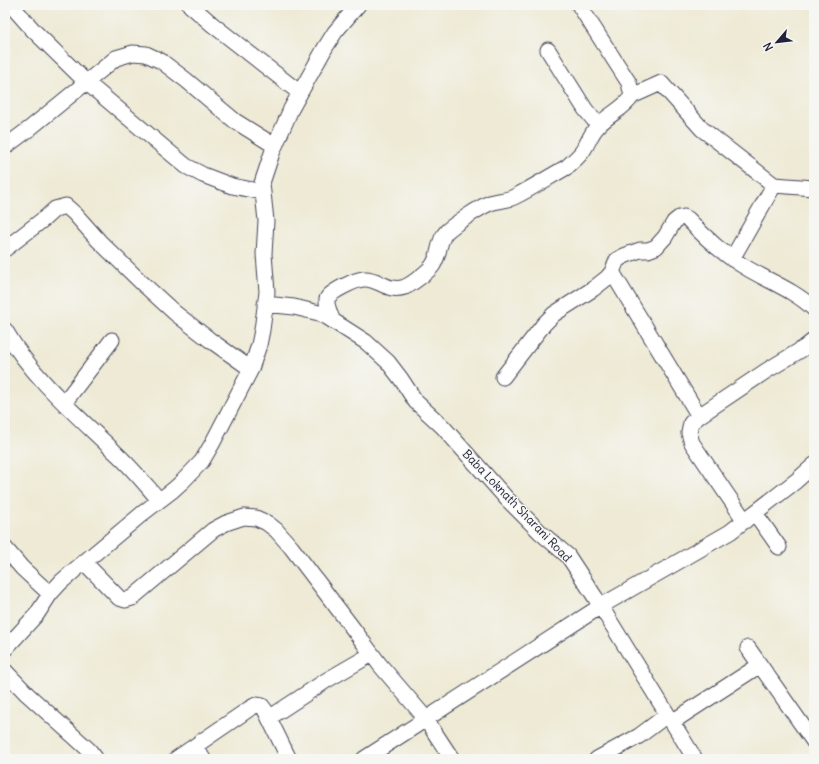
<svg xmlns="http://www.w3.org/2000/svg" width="819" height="764" viewBox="0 0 819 764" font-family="Delius,sans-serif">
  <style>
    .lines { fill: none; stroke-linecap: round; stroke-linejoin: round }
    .street-casing { stroke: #414052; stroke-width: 17 }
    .street { stroke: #fff; stroke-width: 15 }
    .labels { text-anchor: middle; stroke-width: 3; stroke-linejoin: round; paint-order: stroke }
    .street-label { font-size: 12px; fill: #22223b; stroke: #f6f6f2 }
  </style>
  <rect width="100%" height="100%" fill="#f6f6f2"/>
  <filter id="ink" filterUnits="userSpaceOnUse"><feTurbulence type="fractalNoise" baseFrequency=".025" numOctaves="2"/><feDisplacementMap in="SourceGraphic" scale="8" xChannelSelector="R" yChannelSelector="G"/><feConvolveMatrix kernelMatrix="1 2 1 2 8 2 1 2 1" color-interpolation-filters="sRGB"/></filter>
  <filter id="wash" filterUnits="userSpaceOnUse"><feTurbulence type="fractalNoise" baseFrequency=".012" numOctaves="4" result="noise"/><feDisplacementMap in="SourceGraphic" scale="16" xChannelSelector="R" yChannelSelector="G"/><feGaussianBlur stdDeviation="0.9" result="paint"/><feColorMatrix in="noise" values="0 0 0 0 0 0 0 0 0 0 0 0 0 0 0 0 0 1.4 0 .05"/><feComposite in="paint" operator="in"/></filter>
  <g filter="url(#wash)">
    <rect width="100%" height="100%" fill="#eeead5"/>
  </g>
  <g filter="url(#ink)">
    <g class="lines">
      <g class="street-casing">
        <path id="street" d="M11 5 34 31 86 82 162 146 186 166 203 175 232 186 263 192
          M190 5 213 25 300 93
          M548 50 585 109 598 125
          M632 96 661 83 702 129 774 185 814 188
          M5 147 29 129 116 58 133 53 146 54 161 61 186 80 235 121 275 146
          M5 249 45 218 55 209 66 206 75 214 99 241 141 282 175 313 210 340 251 369
          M732 259 774 185
          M612 272 699 416
          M265 304 294 307 319 313 327 317 366 342 388 362 401 379 416 402 443 427 507 499 540 532 568 556 595 597 695 759
          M332 319C330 313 326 305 327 299 329 292 357 279 364 279 379 278 387 293 405 287 412 284 429 271 433 265 435 262 436 259 437 256 440 247 440 238 447 231 455 224 480 207 490 203 498 200 506 201 514 197 532 188 549 177 567 167 573 161 580 156 584 149 589 141 592 131 599 125 609 114 624 109 632 96L629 83 579 5
          M5 330C33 379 78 416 118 455 133 469 146 485 159 500
          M503 377 544 324 554 314 593 289 607 278 612 272 617 260 624 256 640 250H648L656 247 665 237 674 222 679 218 684 217 688 219C705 238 723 254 745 267 768 281 794 290 814 309
          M64 403 112 340
          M755 513 779 547
          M745 521 692 443 689 433 691 423 699 416 766 371 804 348 814 340
          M5 548 22 568 50 594
          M84 562 119 598 125 600 132 598 213 530 226 523 244 517 256 518 267 523 276 530 291 547 351 626 380 665 422 714 431 727 452 759
          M748 648 814 742
          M5 649 37 614 50 594 61 582 76 569 143 513 173 490 183 481 202 461 212 444 251 369 259 345 262 330 267 292 264 254 266 221 262 183 272 153 291 109 325 48 335 32 358 5
          M5 671 27 694 89 750 96 759
          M269 718 327 680 372 654
          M672 722 760 665
          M195 746 203 759
          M176 759 249 709 256 705 262 706 265 710 289 759
          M364 759 601 606 730 532 796 481 814 465
          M597 759 639 736 667 715"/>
      </g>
      <use href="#street" class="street"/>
    </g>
  </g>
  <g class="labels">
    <g class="street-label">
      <text transform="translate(517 506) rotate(46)" y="4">Baba Loknath Sharani Road</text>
    </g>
  </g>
  <rect width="819" height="764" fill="none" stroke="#f6f6f2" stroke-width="20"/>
  <g transform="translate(777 42) rotate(242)" stroke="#f6f6f2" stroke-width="3" paint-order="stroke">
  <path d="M0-3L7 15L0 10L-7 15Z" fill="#22223b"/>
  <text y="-6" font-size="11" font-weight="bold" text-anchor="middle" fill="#22223b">N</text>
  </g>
</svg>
